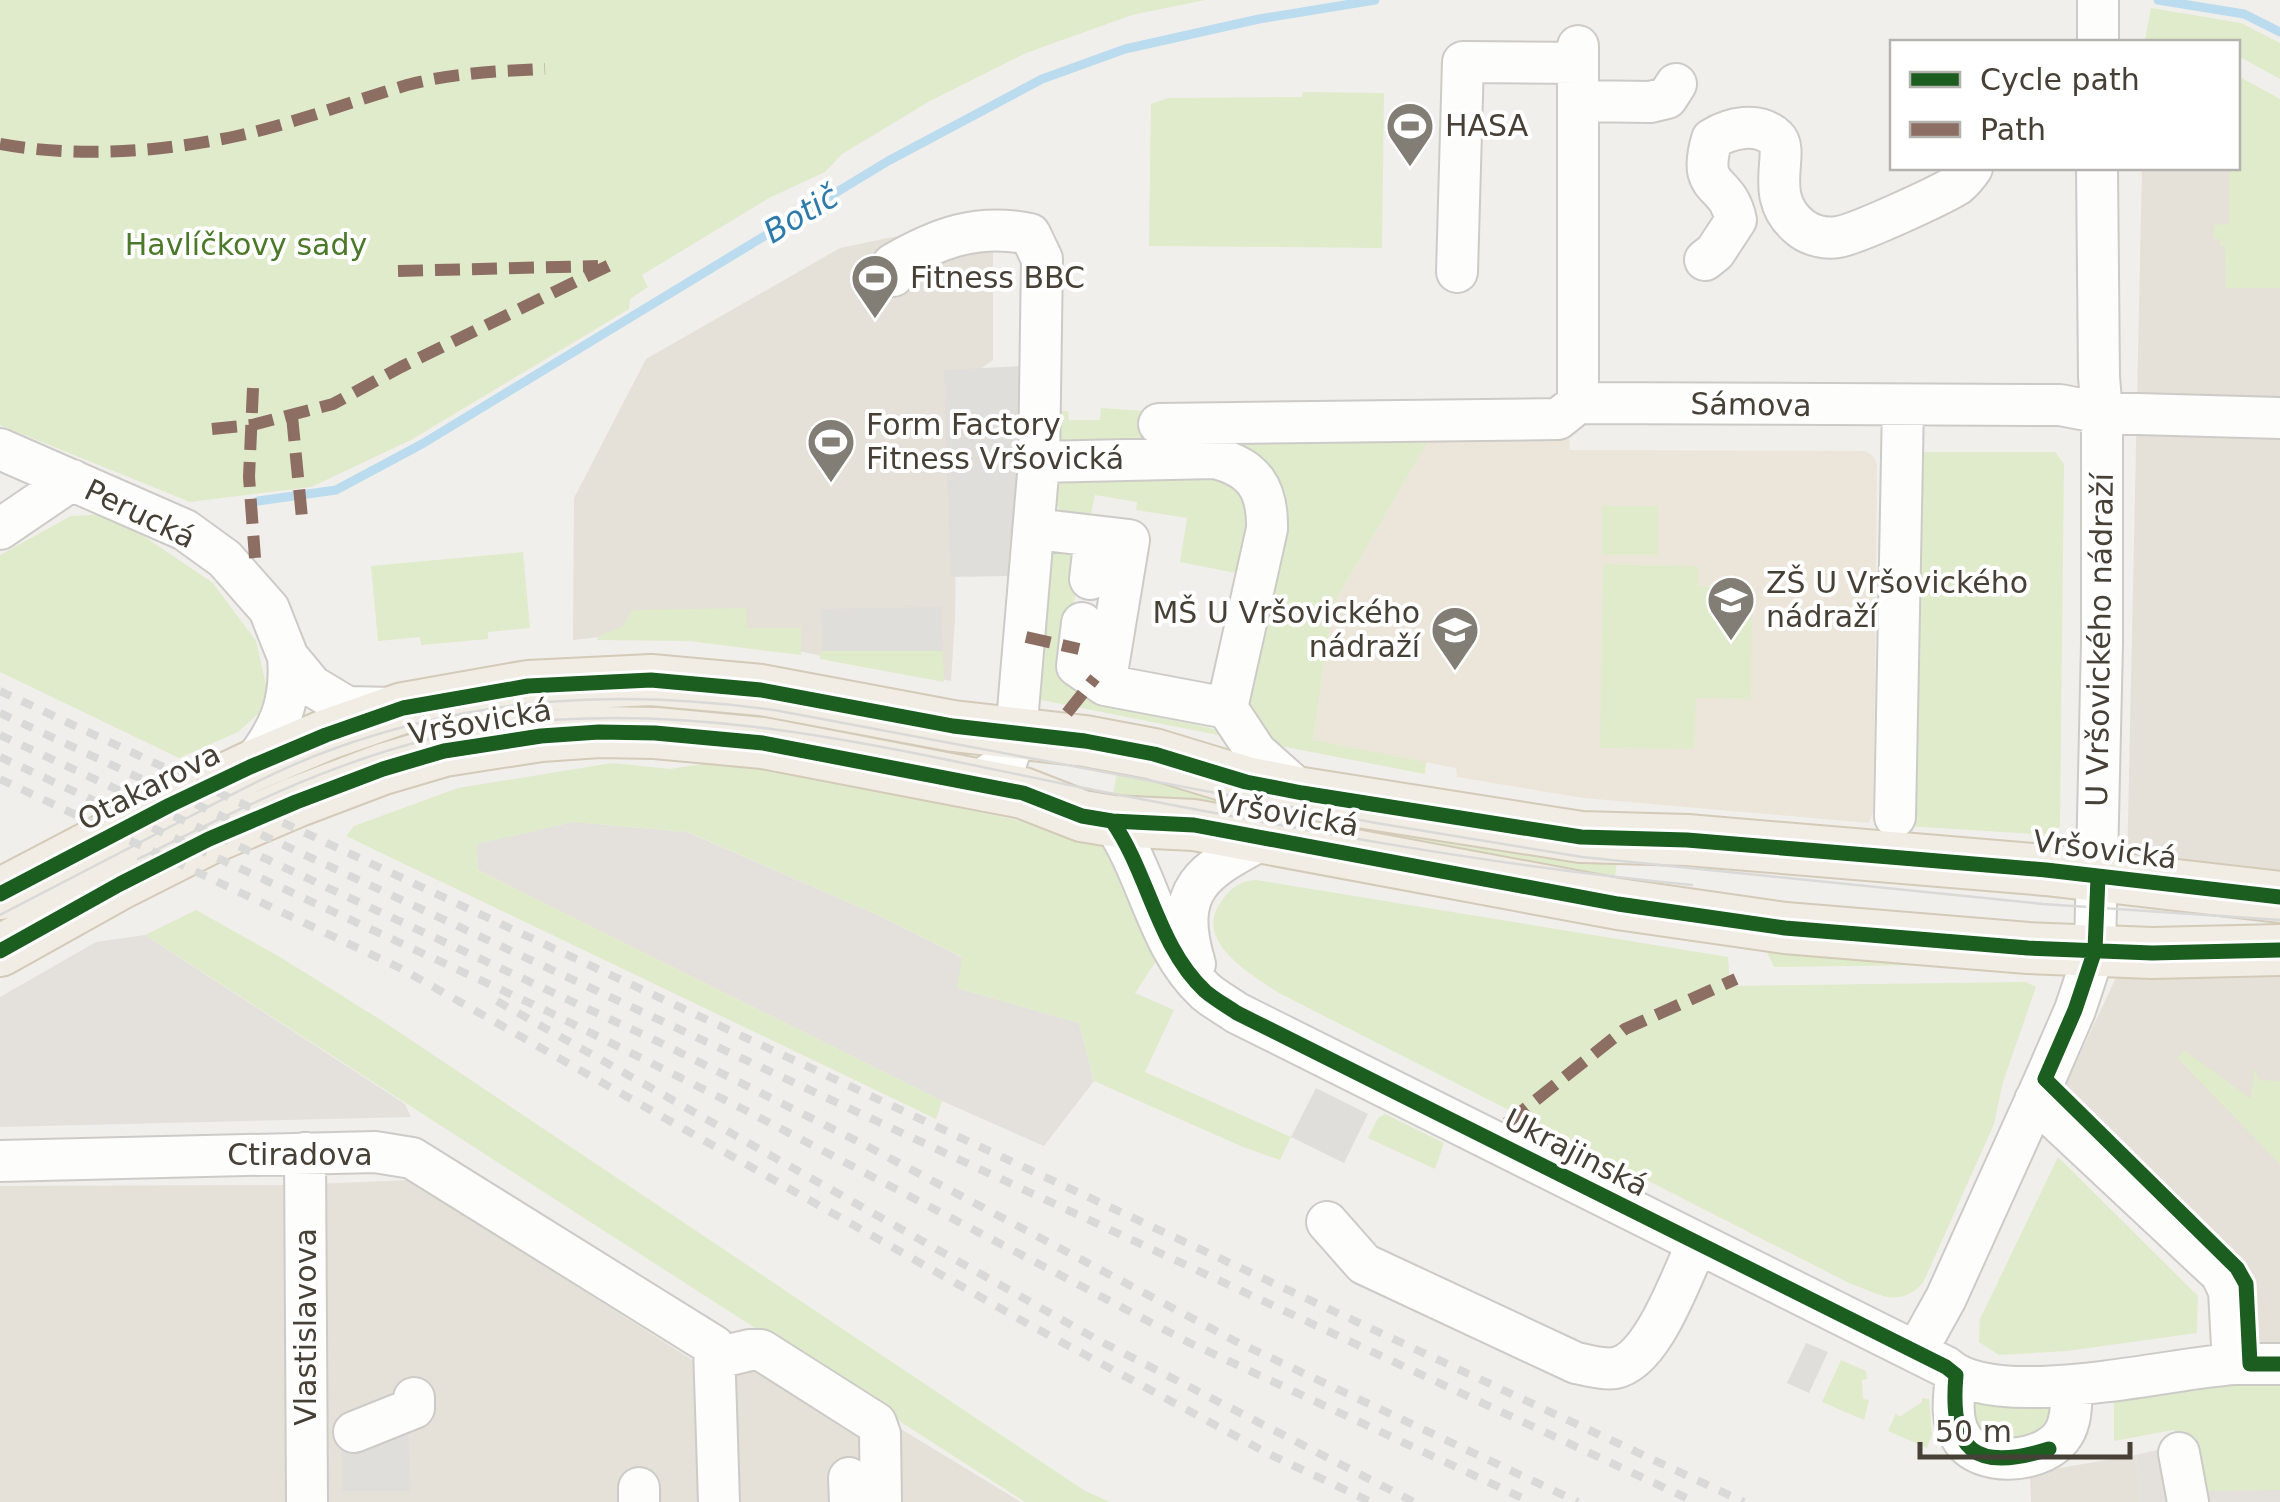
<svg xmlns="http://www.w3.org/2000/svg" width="2280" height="1502" viewBox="0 0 2280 1502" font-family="'DejaVu Sans',sans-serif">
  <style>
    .residential { fill: #e5e0d8 }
    .industrial { fill: #e4e0dc }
    .education { fill: #ece6da }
    .green { fill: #dfebcb }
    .parking { fill: #e0deda }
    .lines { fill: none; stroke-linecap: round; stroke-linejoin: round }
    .stream { stroke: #bbdcee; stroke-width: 9 }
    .minor-casing { stroke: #cdcbc7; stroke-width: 44 }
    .major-casing { stroke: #d3cab8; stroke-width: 54 }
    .minor { stroke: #fdfdfc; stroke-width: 40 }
    .major { stroke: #f1ece4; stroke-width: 50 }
    .tram { stroke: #d9d9d8; stroke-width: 2.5 }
    .rail { stroke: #d9d9d8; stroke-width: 8; stroke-dasharray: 12 12; stroke-linecap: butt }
    .quiet { stroke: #8d6e63; stroke-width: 12; stroke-dasharray: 25 12; stroke-linecap: butt }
    .cycleway-casing { stroke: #fff; stroke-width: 21 }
    .cycleway { stroke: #1b5e20; stroke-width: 15 }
    .labels { text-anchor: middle; stroke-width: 8; stroke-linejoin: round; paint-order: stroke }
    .poi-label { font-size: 30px; fill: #474036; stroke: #fff; text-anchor: start }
    .park-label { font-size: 30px; fill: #4b7929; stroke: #fff }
    .street-label { font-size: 30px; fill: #474036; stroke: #fff }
    .water-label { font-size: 32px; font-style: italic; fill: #2e7bab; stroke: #fff }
  </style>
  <rect width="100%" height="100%" fill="#f1efeb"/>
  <path class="residential" d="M2280 123V875L2127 869 2142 168H2238Z
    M993 216V360L958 385 955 618 951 681 741 640 646 632 573 640 574 498 646 359 840 248Z
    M2120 969 2280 974V1346L2243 1347 2240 1289 2075 1117 2066 1084Z
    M410 1180 697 1363 753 1339 1021 1502H0V1186L289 1185Z
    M2136 1455 2141 1502H2031L2030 1473Z"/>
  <path class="industrial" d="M573 822 687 832 880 916 963 958 957 988 1079 1023 1094 1081 1044 1146 942 1101 478 870 476 844Z
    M145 935 405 1104 411 1117 0 1127V997L96 942Z
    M2280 1420V1502H2141L2136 1455Z"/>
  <path class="education" d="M1434 431 1569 433 1570 450 1866 451 1874 457 1877 464 1875 681 1873 812 1869 823 1583 798 1457 777 1456 768 1313 741 1333 605Z"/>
  <path class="green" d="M0 0H1205L1132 15 1026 53 930 101 842 154 825 172 769 198 642 275 648 287 630 299 629 309 411 440 311 487 190 502 0 425Z
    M2151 8 2241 23 2280 43V79L2238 56V42L2145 40Z
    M2238 76 2280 99V288H2226L2225 246H2220V239H2213L2214 225 2229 224V168H2238Z
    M1303 92 1384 93 1382 248 1149 246 1151 104 1168 98 1302 97Z
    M1101 408 1434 431 1333 605 1313 740 1426 762 1425 774 1270 744 1246 714 1273 489 1061 441 1060 411H1068L1069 420H1100Z
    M1911 452H2055L2064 464 2060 826 2050 835 1905 826Z
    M1208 473C1264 498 1249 522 1241 574L1180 562 1187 518 1136 510 1137 502 1095 495 1090 518 1063 515 1055 502V487L1064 478Z
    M1602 506H1658V555H1602Z
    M111 514 213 583 256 641 267 689 258 714 238 732 179 758 0 672V555L71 516Z
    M1075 546 1079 577 1070 621 1068 678 1074 688 1098 705 1211 728 1228 737 1041 700 1038 693 1051 557 1057 550Z
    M523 552 530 628 488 632V639L421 645 420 637 378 641 371 566Z
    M1603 564 1698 566V586L1752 587 1751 699 1696 698 1694 749 1600 748Z
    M746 608 747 628H801V655L689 641 597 640 600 635 622 627 633 610Z
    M819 651H943L944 682 820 659Z
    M729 760 1099 837 1107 842 1160 955 1135 993 1174 1010 1145 1072 1291 1137 1280 1160 1243 1147 1094 1081 1079 1023 957 988 962 957 880 916 688 832 573 822 477 844 478 870 942 1101 936 1119 346 836 354 826 458 788 612 763 670 769Z
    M1118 766 1618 853 1613 893 1112 801Z
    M1256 880 1728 957 1730 986 2026 982 2036 987 2003 1082 1994 1124 1923 1283C1898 1309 1880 1294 1851 1284L1279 993C1250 974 1190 940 1223 899 1232 887 1241 881 1256 880Z
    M196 910 280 957 384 1022 1085 1491 1111 1502H1025L145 935Z
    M1762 942 1923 957 1924 965 1774 967Z
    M2184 1050 2251 1099 2254 1068 2259 1080 2280 1081V1164L2178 1059Z
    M1385 1114 1444 1143 1435 1169 1368 1138 1378 1118Z
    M2058 1157 2198 1296 2197 1333 2067 1351 1999 1355 1979 1342 1980 1319Z
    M1841 1360 1866 1371 1867 1379 1862 1380 1863 1399 1869 1400 1864 1420 1822 1402Z
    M2280 1379V1490L2203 1491 2185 1435 2173 1430 2114 1441V1397Z
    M1922 1398 1929 1399 1932 1434 1927 1448 1888 1431 1896 1413 1899 1417 1922 1402Z
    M1969 1400 2060 1404C2035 1440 2019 1444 1977 1433Z"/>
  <path class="parking" d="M1022 366 1020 553 1009 554 1008 576 950 577 944 370Z
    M941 607 943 651H822L821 609Z
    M1316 1088 1368 1114 1344 1163 1291 1137Z
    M1806 1343 1828 1352 1809 1393 1787 1383Z
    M407 1411 411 1491H342L341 1417Z"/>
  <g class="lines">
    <path class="stream" d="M2158 0 2244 14 2280 32
      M258 501 336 490 422 444 888 161 1042 79 1125 49 1259 19 1375 0"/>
    <g class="minor-casing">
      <path id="minor" d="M2098 42V0
        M1578 46V403L2060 405 2102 413 2280 418
        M1579 101 1650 102 1667 98 1676 84
        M1705 260 1715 252 1736 220C1727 177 1696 194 1712 139 1730 128 1758 121 1776 138 1791 153 1761 197 1801 228 1811 236 1826 239 1838 237 1857 234 1939 196 1957 185 1963 180 1968 174 1972 168
        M1457 272 1463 62 1578 63
        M893 276V264C938 238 978 223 1030 234L1042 259 1039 462 1016 734 1006 763 976 784
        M1159 424 1558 419 1578 403
        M0 449 185 530 225 559 269 609 288 657 312 686 347 707 394 708
        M1039 462 1214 458C1254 467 1268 489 1267 529L1227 708
        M0 529 72 480
        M1035 529 1129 540 1105 685 1227 708 1256 752 1302 793
        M1090 579 1095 536
        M1082 623 1077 666 1105 685
        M250 767C278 733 292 703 288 657
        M1895 817 1903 406
        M1112 821C1149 874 1157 946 1205 991 1214 999 1227 1006 1237 1013L1946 1367C1997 1412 2168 1368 2234 1364 2249 1364 2265 1364 2280 1364
        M1195 964C1172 888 1203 871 1265 838
        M2035 1100 2221 1274 2229 1291 2233 1364
        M305 1153 307 1502
        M0 1161 375 1152 412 1158 714 1346 719 1502
        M1327 1222 1364 1264 1576 1363C1587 1365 1604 1370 1615 1368 1653 1361 1681 1277 1697 1244
        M1916 1352 1946 1298 2045 1079 2075 1010 2095 950 2102 643V413L2099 377 2097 168
        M717 1358 750 1350H761L876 1423 880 1434 881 1502
        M1956 1375C1954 1396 1950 1419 1961 1437 1979 1469 2046 1464 2064 1433 2072 1420 2071 1402 2072 1387
        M354 1432 414 1408V1398
        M2179 1453 2188 1502
        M849 1478 850 1502
        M639 1488V1502"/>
    </g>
    <g class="major-casing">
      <path id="major" d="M0 894 170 805 250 767 326 735 403 708 528 686 651 680 761 690 953 726 1085 741 1154 754 1246 782 1302 793 1581 837 1687 840 2046 870 2280 897
        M0 951 120 884 209 839 296 802 383 769 444 751 541 736 599 732 655 733 763 743 1023 793 1082 816 1112 821 1194 825 1618 904 1785 928 2028 948 2152 953 2280 950"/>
    </g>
    <use href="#minor" class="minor"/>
    <use href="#major" class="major"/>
    <path class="tram" d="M138 859C253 802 367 744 496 726 699 697 901 752 1099 791 1296 829 1492 866 1692 885
      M0 915C63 882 126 849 189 817 236 792 283 767 333 749 480 696 620 689 774 710L1376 823 1582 857 2043 904 2280 920"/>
    <path class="rail" d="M0 691 1744 1502
      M0 713 1695 1502
      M0 735 659 1042 863 1144 1235 1341 1578 1502
      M0 757 547 1011 747 1111 1188 1342 1531 1502
      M0 779 400 968 1028 1324 1269 1454 1371 1502
      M497 1001 1096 1339 1414 1502"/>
    <path class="quiet" d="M0 144C77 158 162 152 237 136 295 123 350 102 407 85 452 73 499 71 545 69
      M398 271 598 266
      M253 388 249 477 255 558
      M292 416 302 518
      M212 429 252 425 333 404 401 367 618 261
      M1026 637 1079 649
      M1067 713 1095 678
      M1507 1123 1625 1029 1736 979"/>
    <g class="cycleway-casing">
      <path id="cycleway" d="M1112 821C1149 874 1157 946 1205 991 1214 999 1227 1006 1237 1013L1946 1367 1956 1375C1949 1452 1975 1472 2049 1449
        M2098 877 2095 950 2075 1010 2045 1079 2237 1268 2246 1284 2250 1364H2280
        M0 894 170 805 250 767 326 735 403 708 528 686 651 680 761 690 953 726 1085 741 1154 754 1246 782 1302 793 1581 837 1687 840 2046 870 2280 897
        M0 951 120 884 209 839 296 802 383 769 444 751 541 736 599 732 655 733 763 743 1023 793 1082 816 1112 821 1194 825 1618 904 1785 928 2028 948 2152 953 2280 950"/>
    </g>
    <use href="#cycleway" class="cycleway"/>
  </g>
  <defs>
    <g id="stadium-pin" transform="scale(2.5)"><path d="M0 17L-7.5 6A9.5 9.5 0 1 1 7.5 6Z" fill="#827d75" stroke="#fff"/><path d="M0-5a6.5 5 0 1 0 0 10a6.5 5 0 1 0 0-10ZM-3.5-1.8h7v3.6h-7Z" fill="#fff"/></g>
    <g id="school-pin" transform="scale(2.5)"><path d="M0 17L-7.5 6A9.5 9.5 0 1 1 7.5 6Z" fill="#827d75" stroke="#fff"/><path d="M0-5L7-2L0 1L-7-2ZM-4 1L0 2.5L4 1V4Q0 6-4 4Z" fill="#fff"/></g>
  </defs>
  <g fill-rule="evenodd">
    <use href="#stadium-pin" x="1410" y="126"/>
    <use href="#stadium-pin" x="875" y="278"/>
    <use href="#stadium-pin" x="831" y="442"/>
    <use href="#school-pin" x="1731" y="600"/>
    <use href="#school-pin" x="1455" y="630"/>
  </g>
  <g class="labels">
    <g class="poi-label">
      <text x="1445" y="136">HASA</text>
      <text x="910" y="288">Fitness BBC</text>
      <text x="866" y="435">Form Factory<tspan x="866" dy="34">Fitness Vršovická</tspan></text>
      <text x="1766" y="593">ZŠ U Vršovického<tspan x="1766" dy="34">nádraží</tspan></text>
      <text x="1420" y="623" text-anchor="end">MŠ U Vršovického<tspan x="1420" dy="34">nádraží</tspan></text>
    </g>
    <g class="park-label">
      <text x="246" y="255">Havlíčkovy sady</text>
    </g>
    <g class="street-label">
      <text transform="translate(1751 405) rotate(1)" y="10">Sámova</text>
      <text transform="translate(140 514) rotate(26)" y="10">Perucká</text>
      <text transform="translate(2100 640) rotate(-89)" y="10">U Vršovického nádraží</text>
      <text transform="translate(480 722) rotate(-10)" y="10">Vršovická</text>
      <text transform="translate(149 787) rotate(-27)" y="10">Otakarova</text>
      <text transform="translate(1287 814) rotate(10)" y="10">Vršovická</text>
      <text transform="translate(2105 850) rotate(7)" y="10">Vršovická</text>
      <text transform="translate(1576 1153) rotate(27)" y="10">Ukrajinská</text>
      <text x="300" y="1165">Ctiradova</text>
      <text transform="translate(306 1327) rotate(-90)" y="10">Vlastislavova</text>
    </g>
    <g class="water-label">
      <text transform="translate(801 214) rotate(-31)" y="11">Botič</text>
    </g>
  </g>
  <rect x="1890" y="40" width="350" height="130" fill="#ffffff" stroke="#b5b3af" stroke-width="2.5"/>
  <rect x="1910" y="72" width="50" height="15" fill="#1b5e20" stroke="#b5b3af" stroke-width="2.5"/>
  <text x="1980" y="90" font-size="30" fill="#474036">Cycle path</text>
  <rect x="1910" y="122" width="50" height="15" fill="#8d6e63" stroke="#b5b3af" stroke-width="2.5"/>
  <text x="1980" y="140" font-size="30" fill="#474036">Path</text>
  <path d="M1920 1442v15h210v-15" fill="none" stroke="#474036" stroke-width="5"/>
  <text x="1935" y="1442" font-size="30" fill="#474036" stroke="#ffffff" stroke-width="8" paint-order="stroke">50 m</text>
</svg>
